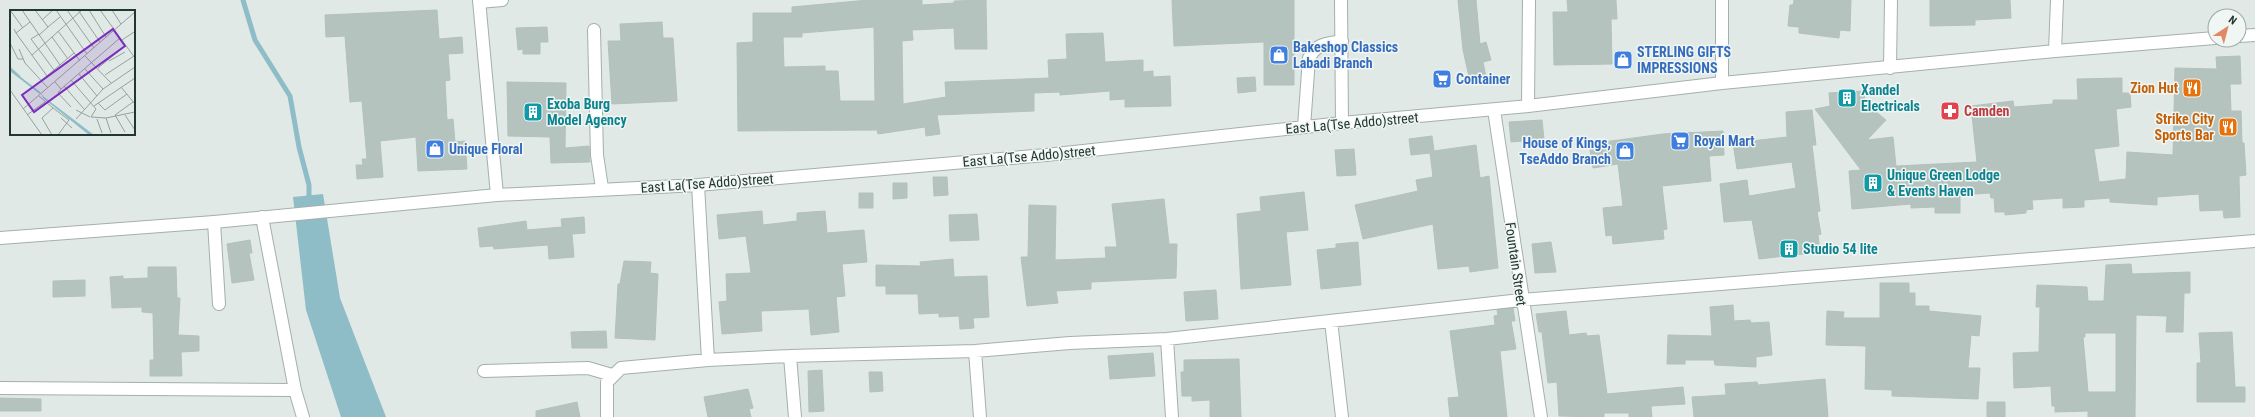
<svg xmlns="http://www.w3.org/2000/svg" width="2255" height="417" viewBox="0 0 2255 417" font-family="'Roboto Condensed',sans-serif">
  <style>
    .water { fill: #8ebdc8 }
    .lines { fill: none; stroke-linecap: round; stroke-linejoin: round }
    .stream { stroke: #8ebdc8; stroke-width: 5 }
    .building { fill: #b5c3be; stroke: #b3c1bc; fill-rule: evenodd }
    .minor-casing { stroke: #a4b0ac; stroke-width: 14 }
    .minor { stroke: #fff; stroke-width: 12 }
    .labels { text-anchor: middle; stroke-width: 3; stroke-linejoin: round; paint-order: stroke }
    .shop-label { font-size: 14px; font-weight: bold; fill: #366cbe; stroke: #f0f6f3; text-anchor: start }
    .food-label { font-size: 14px; font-weight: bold; fill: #c56008; stroke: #f0f6f3; text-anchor: end }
    .culture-label { font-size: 14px; font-weight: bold; fill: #0d838f; stroke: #f0f6f3; text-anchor: start }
    .health-label { font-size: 14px; font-weight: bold; fill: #be3a42; stroke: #f0f6f3; text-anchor: start }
    .street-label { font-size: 14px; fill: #233732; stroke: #f0f6f3 }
    .inset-river { fill: none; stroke: #8ebdc8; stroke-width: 2 }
    .inset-road { fill: none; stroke: #94a29d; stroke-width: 1 }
    .view { fill: #7b2cbf; fill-opacity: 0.15; stroke: #7b2cbf; stroke-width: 2 }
    .inset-edge { fill: none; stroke: #233732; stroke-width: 2 }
  </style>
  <rect width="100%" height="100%" fill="#e0e9e5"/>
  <path class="water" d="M323 194 340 298 386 417H341L306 310 293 197Z"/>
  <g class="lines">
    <path class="stream" d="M243 0 255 40 290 96 299 147 309 185V201"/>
  </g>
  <path class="building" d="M868 0H922V5L954 3V1L986 0 987 49H955L954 28 912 30 913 40 902 41 903 104 946 97 945 82 1049 78 1048 60 1067 59 1066 34 1103 33 1105 62 1143 60V72L1153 71V77L1170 76 1171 106 1125 107V99L1110 100V91L1060 95V92L1034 93V111L937 115 940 134 926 136 925 127 878 134 877 130 738 131 737 43 753 42V13H792V7ZM874 27 875 101H840L838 71H825V66L784 67 783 37H802V33Z
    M1172 0H1294V85H1264V42L1174 46Z
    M1458 0H1476L1480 44 1486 42 1491 60 1483 62 1486 77 1470 81 1463 50Z
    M1567 0H1616L1617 19H1611L1612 64 1554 65 1553 12H1568Z
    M1794 0H1851L1850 31 1840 30 1839 38 1799 33V27L1788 26 1790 5H1793Z
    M1930 0H2010L2011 18 1975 20V25L1930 26Z
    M437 10 439 39 462 37 463 53 448 54 450 80 445 81 447 120 453 119 455 142 465 141 467 169 418 171 416 137 380 141 383 177 357 179 356 165H363L362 159H367L362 101 350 102 345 36 326 37 325 15Z
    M662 22 663 38H673L677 101 612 104 608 41H621L620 24Z
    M547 27 548 42H540V54H523V49L518 50 516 28Z
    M2240 56 2241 84H2230L2231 111H2241L2242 143H2244L2246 175 2239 176 2240 217 2224 218 2223 210 2200 211 2199 194 2157 197V205L2110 202V198L2084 200V207L2063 208V198L2032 200 2033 209 2026 210V213L2005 215V212H1995L1994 198H1991L1990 193 1960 195V213H1935V207L1911 208V204L1852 209 1849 171 1861 170 1815 109 1830 106 1829 93 1864 91 1865 103 1886 120 1867 140 1893 137 1896 166 1977 162 1971 106 2013 101 2014 107 2053 104V100H2078L2077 79 2122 78V93H2130L2131 107 2116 109 2119 146 2094 149 2099 182 2126 179 2127 152 2173 155 2175 68 2217 69 2216 57Z
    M1255 77 1256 91 1238 93 1237 78Z
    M507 82 566 83 565 148 589 146 590 162 551 163 550 137 508 136Z
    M1812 110 1816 145H1812L1820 211 1817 212 1821 234 1818 235 1820 252 1759 259 1752 220 1724 222 1720 184 1747 180 1749 196 1796 188 1792 162 1737 169 1733 143 1787 137 1786 112Z
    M1542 120 1544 139 1511 142 1509 122Z
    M1723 131 1724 155 1709 156 1711 181 1662 186 1667 229 1663 230 1664 239 1613 244 1612 235 1606 236 1603 208 1623 206 1618 164 1593 168 1589 144 1663 134Z
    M1432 136 1434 151 1476 145 1480 178 1489 176 1498 268 1470 272 1469 266 1438 269 1433 224 1363 239 1355 205 1418 191 1416 180 1433 177 1430 153 1411 155 1409 139Z
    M1354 149 1356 175 1337 176 1335 150Z
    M933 177H947L948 195 934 196Z
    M893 183H907V198L893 199Z
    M1304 192 1308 230 1286 232 1291 285 1241 289 1237 214 1261 211 1260 197Z
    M859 193H873V208H859Z
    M1164 199 1169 244H1177L1176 278 1091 282V289L1056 291 1058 303 1027 306 1021 257H1028L1029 205 1056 206 1055 260 1106 258 1105 247H1117L1112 204Z
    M762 211 763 225 797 221V213L825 211 827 233 864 230 867 262 842 264 845 296 836 297 839 332 811 335 809 309 761 311 762 331 722 334 719 302 727 301 726 274 751 273 746 236 719 239 717 215Z
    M977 214 979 240 950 241 949 215Z
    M584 217 585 233 572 234 574 257 549 259 548 245 494 249 493 246 480 247 478 228 526 221 527 230 562 227 561 219Z
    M250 240 252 253H249L254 280 232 283 227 244Z
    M1358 242 1361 285 1321 289 1317 250 1336 248V244Z
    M1551 242 1556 272 1535 273 1532 244Z
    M953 259 954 277 987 276 989 317 973 318 974 328 960 329 959 316 939 317V313L919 314 918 294H886V286H876V265L921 266 920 262Z
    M624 261 651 262 650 273 658 274 655 340 615 338 618 284H620Z
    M2131 264 2132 274 2190 272V293H2184L2183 332H2166L2167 316 2136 315 2135 417H2088V411L2055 412V406H2052L2051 386 2014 388 2013 353 2039 352 2040 307H2036L2037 285 2087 287 2088 301H2104L2106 265ZM2085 333H2116V392H2088L2083 337H2085Z
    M148 267H176L177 298H180L178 335 199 336V351L181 352 182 376H150V360H154L153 313 142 312V307L112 308 110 277 123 276V279L148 278Z
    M85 280V296L53 297V281Z
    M1880 283H1909V293H1915V306H1929V311L1981 316 1979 336 1971 335 1968 368H1980L1978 399 1892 396V390L1865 389 1866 346 1826 345 1827 311 1844 312 1843 318H1880Z
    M1216 290 1218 319 1186 321 1184 292Z
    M1733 305 1734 321 1750 320 1751 323 1769 322 1772 355 1756 357V367L1715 365 1714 360H1685V364H1667L1668 335 1712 336 1710 307Z
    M1513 308 1515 321H1511L1516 349 1500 351 1507 417H1450L1448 398 1459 397 1450 331 1495 325 1494 316 1498 315 1497 310Z
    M1566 311 1569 335 1586 333 1587 336 1599 335 1607 394 1683 387 1685 404 1651 406 1652 417H1629V413H1604V417L1559 416 1557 382 1548 383 1542 332H1539L1536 314Z
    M606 331 607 348H572L571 332Z
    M2232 332 2235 387H2245V402H2197V363H2201L2199 333Z
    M1153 353 1155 376 1110 379 1108 356Z
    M1239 359 1241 417H1210V400L1192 401V396H1182L1181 372H1184V360Z
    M822 370 824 411 809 412 808 371Z
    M869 372H882L883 391 870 392Z
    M1825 379 1828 417H1694L1692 397 1726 395 1725 384 1757 382 1758 385Z
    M748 389 753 408 749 409 751 417H708L704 397Z
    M0 398 41 399V411H0Z
    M577 402 580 417H536V411Z
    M1987 402H2005V417H1987Z"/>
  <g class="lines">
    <g class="minor-casing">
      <path id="minor" d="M479 0 497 195
        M1341 0 1342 123
        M1722 0V83
        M479 2 502 0
        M594 30 597 155 602 188
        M2239 36 2255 35
        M2055 51 2057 0
        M1890 68 1891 0
        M1528 106 1529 0
        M1494 110 1541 417
        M1304 127 1309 58C1317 43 1326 44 1342 41
        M698 185 708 360 790 356 975 351 1070 343 1167 339 1521 300 2255 241
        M262 217 295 390 303 417
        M214 222 219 304
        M0 238 214 222 497 195 698 185 1046 155 1342 123 1528 106 1722 83 2055 51 2215 38
        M1331 321 1342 417
        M1167 339 1172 417
        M975 351 980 417
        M790 356 795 417
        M484 371 588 368 612 375
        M0 388 295 390
        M607 417V382L621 368 708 360"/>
    </g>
    <use href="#minor" class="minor"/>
  </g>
  <defs>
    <g id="shop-square" transform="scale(1)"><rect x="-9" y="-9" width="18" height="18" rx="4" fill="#3f7fe0" stroke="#f0f6f3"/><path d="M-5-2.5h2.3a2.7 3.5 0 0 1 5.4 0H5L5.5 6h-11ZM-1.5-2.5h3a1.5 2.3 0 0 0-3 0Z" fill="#fff"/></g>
    <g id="supermarket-square" transform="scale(1)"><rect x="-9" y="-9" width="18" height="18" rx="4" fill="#3f7fe0" stroke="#f0f6f3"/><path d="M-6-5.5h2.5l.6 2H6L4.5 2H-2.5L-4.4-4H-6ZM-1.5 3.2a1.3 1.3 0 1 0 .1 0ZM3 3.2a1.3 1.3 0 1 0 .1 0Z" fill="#fff"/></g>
    <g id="restaurant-square" transform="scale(1)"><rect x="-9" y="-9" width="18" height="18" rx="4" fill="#e8710a" stroke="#f0f6f3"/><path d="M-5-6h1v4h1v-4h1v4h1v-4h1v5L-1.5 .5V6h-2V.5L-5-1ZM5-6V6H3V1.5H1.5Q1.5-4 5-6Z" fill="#fff"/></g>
    <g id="building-square" transform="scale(1)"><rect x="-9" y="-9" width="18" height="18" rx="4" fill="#0f9aa8" stroke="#f0f6f3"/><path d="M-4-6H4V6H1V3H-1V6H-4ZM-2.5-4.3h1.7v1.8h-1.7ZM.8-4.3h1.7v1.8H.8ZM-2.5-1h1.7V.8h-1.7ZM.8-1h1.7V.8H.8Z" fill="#fff"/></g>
    <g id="pharmacy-square" transform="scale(1)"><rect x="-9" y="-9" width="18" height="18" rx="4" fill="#e0444e" stroke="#f0f6f3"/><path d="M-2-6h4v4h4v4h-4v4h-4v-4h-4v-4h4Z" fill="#fff"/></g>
  </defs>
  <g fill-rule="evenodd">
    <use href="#shop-square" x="1279" y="55"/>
    <use href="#shop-square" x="1623" y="60"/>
    <use href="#supermarket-square" x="1442" y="79"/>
    <use href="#restaurant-square" x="2192" y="88"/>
    <use href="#building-square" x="1847" y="98"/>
    <use href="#pharmacy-square" x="1950" y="111"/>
    <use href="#building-square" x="533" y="112"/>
    <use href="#restaurant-square" x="2228" y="127"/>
    <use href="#supermarket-square" x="1680" y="141"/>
    <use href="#shop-square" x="435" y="149"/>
    <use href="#shop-square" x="1625" y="151"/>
    <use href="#building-square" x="1873" y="183"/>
    <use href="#building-square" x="1789" y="249"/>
  </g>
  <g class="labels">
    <g class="shop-label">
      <text x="1293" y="52">Bakeshop Classics<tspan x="1293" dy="16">Labadi Branch</tspan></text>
      <text x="1637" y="57">STERLING GIFTS<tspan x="1637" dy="16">IMPRESSIONS</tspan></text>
      <text x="1456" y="84">Container</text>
      <text x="1694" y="146">Royal Mart</text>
      <text x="1611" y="148" text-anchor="end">House of Kings,<tspan x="1611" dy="16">TseAddo Branch</tspan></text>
      <text x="449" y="154">Unique Floral</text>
    </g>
    <g class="food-label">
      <text x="2178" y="93">Zion Hut</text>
      <text x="2214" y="124">Strike City<tspan x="2214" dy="16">Sports Bar</tspan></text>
    </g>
    <g class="culture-label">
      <text x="1861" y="95">Xandel<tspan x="1861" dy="16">Electricals</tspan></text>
      <text x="547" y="109">Exoba Burg<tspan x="547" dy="16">Model Agency</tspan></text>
      <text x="1887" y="180">Unique Green Lodge<tspan x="1887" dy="16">&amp; Events Haven</tspan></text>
      <text x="1803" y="254">Studio 54 lite</text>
    </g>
    <g class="health-label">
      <text x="1964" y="116">Camden</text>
    </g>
    <g class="street-label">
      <text transform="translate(1352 123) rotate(-5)" y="5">East La(Tse Addo)street</text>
      <text transform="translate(1029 156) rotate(-5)" y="5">East La(Tse Addo)street</text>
      <text transform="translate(707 183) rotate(-4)" y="5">East La(Tse Addo)street</text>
      <text transform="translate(1516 264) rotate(82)" y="5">Fountain Street</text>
    </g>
  </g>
  <g transform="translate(10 10)">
    <rect width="125" height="125" fill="#e0e9e5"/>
    <path d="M31 83 34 87 84 125H79L69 117 33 88Z" fill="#8ebdc8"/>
    <path class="inset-river" d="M0 58 10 67M0 60 30 83"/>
    <path class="inset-road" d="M0 0 13 18M12 0 50 55M25 0 38 17 29 25M46 0 77 44M57 0 84 38M68 0 90 32M79 0 96 27M90 0 125 48M102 0 111 14M32 10 43 0M38 17 50 7M4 19 6 23 20 12M48 21 70 51M6 23 37 66M29 24 21 29 44 60M42 27 58 49M112 30 124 22M0 33 8 49H13M9 39 15 53 38 78M22 45 72 0M75 46 101 73M99 51 115 42M88 58 116 35M75 59 93 79M69 64 87 86M95 65 124 46M61 70 86 99 81 107 96 108 125 102M31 71 64 43M45 72 51 79 110 28M54 76 74 99M111 77 125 94M51 79 48 83 61 97M0 80 32 125M29 86 43 98 32 108 42 125M88 93 95 100 117 84M84 96 125 68M43 98 59 110 48 125M13 99 125 2M66 100 80 107M17 105 35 92M115 105 125 120M51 108 62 118M96 108 101 123M66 109 93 79 125 57M87 109 92 123M115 122 105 105 123 92"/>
    <path class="view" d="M103 19 115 36 24 102 12 85Z"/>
    <rect width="125" height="125" class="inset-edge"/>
  </g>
  <g transform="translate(2227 28) rotate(36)"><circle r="19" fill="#f0f6f3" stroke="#9eaaa6"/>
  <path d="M0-3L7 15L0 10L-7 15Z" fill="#e18865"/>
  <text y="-6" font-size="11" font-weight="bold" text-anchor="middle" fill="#233732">N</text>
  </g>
</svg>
